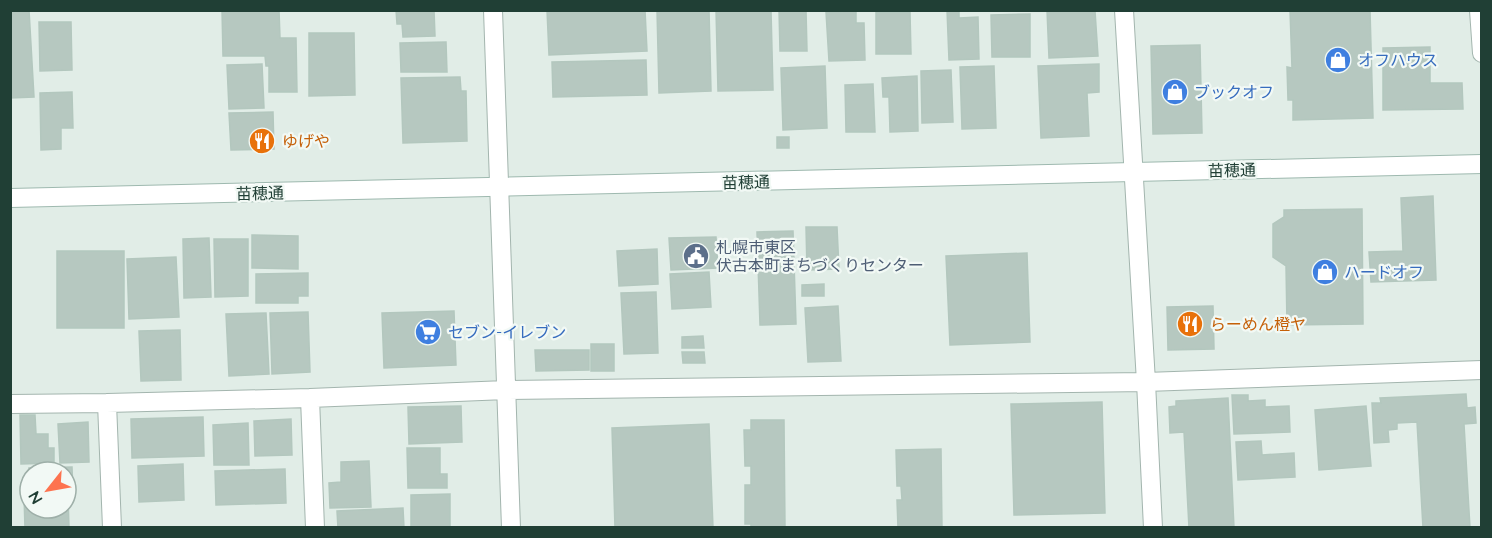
<svg xmlns="http://www.w3.org/2000/svg" width="1492" height="538" viewBox="0 0 1492 538" font-family="Quicksand,'Noto Sans JP',sans-serif">
  <style>
    .building { fill: #b6c8c0; stroke: #b3c7be; stroke-width: 1.5 }
    .lines { fill: none; stroke-linecap: round; stroke-linejoin: round }
    .street-casing { stroke: #a3b5ae; stroke-width: 20 }
    .secondary-casing { stroke: #9eb9af; stroke-width: 20 }
    .street { stroke: #fff; stroke-width: 18 }
    .secondary { stroke: #fff; stroke-width: 18 }
    .labels { text-anchor: middle; stroke-width: 4.5; stroke-linejoin: round; paint-order: stroke }
    .shop-label { font-size: 16px; fill: #366cbe; stroke: #f2f9f5; text-anchor: start }
    .food-label { font-size: 16px; fill: #c56008; stroke: #f2f9f5; text-anchor: start }
    .street-label { font-size: 16px; fill: #203f35; stroke: #f2f9f5 }
    .service-label { font-size: 16px; fill: #4e5e75; stroke: #f2f9f5; text-anchor: start }
  </style>
  <rect width="100%" height="100%" fill="#e1ede7"/>
  <path class="building" d="M10 10H29L34 97 10 98Z
    M222 10H279L280 38H296L297 92H269V66H266L265 56H223Z
    M396 10H434L435 36 403 37 402 24H397Z
    M547 10H645L647 51 549 55Z
    M657 10H709L711 91 659 93Z
    M716 10H771L773 90 718 91Z
    M779 10H806L807 51H780Z
    M947 10H959V18L978 17 979 59 949 60Z
    M1047 10 1095 11 1098 56 1049 58Z
    M1290 10H1370L1373 118 1293 120V100H1288L1287 67 1292 68Z
    M856 11V23H864L865 60 829 61 826 12Z
    M876 12H910L911 54H876Z
    M1030 14V57H992L991 15Z
    M39 22H71L72 70 40 71Z
    M309 33H354L355 95 309 96Z
    M446 42 447 72H401L400 43Z
    M1200 45 1202 133 1153 134 1151 46Z
    M1430 47V83H1462L1463 109 1383 110V48Z
    M646 60 647 95 553 97 552 62Z
    M262 64 264 108 229 109 227 65Z
    M1099 64V92L1087 93 1089 136 1041 138 1038 66Z
    M825 66 827 128 783 130 781 68Z
    M994 66 996 128 962 129 960 67Z
    M951 70 953 122 922 123 921 71Z
    M917 76 918 131 890 132 889 97H883L882 78Z
    M460 77 461 91H466L467 141 403 143 401 78Z
    M873 84 875 132H846L845 85Z
    M72 92 73 128H61V149L41 150 40 93Z
    M273 112 274 149 231 150 229 113Z
    M777 137H789V148H777Z
    M1433 196 1436 280 1371 282 1369 252 1403 251 1401 198Z
    M1362 209 1363 324 1287 325 1286 266 1273 257V224L1284 217V210Z
    M806 227H837L839 269 807 270Z
    M793 231 796 324 760 325 757 232Z
    M252 235 298 236V269L252 268Z
    M716 237 718 268 671 270 669 238Z
    M209 238 211 297 184 298 183 239Z
    M214 239H248V296L215 297Z
    M657 249 658 284 619 286 617 251Z
    M57 251H124V328H57Z
    M1027 253 1030 342 950 345 946 256Z
    M176 257 179 317 129 319 127 259Z
    M709 272 711 307 672 309 670 274Z
    M308 273V296H298V303H256V274Z
    M824 284V296H802V285Z
    M656 292 658 353 624 354 621 293Z
    M838 306 841 361 808 362 805 308Z
    M1213 306 1214 349 1168 350 1167 307Z
    M454 311 456 365 384 368 382 313Z
    M308 312 310 372 272 374 270 313Z
    M266 313 269 374 229 376 226 314Z
    M180 330 181 380 141 381 139 331Z
    M703 336 704 348H682V337Z
    M591 344H614V371H591Z
    M535 350H589V370L536 371Z
    M682 352H704L705 363H683Z
    M1466 394 1467 408 1475 407 1476 423 1464 424 1470 528H1423L1417 422 1397 423V429L1388 430 1389 442 1374 443 1372 403H1381L1380 398Z
    M1232 395H1248V401L1265 400V407L1289 406 1290 432 1234 434Z
    M1228 398 1234 528H1189L1184 432 1170 433 1169 407 1176 406V401Z
    M1102 402 1105 513 1014 515 1011 404Z
    M461 406 462 442 409 444 408 407Z
    M1366 406 1371 466 1319 470 1315 410Z
    M20 415H35L36 434H48V448H54V463L21 464Z
    M203 417 204 456 132 458 131 419Z
    M291 419 292 455 255 456 254 421Z
    M751 420H784L785 528H751V524H745V485H751V466H745L744 430H751Z
    M88 422 89 462 60 463 58 424Z
    M248 423 249 465H214L213 425Z
    M709 424 713 528H615L612 428Z
    M1261 441 1262 455 1294 453 1295 477 1238 480 1236 442Z
    M407 448H440V474H447V488H408Z
    M941 449 942 528H898L897 500H902L901 486H897L896 450Z
    M369 461 371 507 330 508 329 483 341 482V462Z
    M183 464 184 500 139 502 138 466Z
    M72 467 73 491H66V472H30V488L29 468Z
    M285 469 286 503 216 505 215 471Z
    M450 494V528H411V495Z
    M66 495H68L69 528H25L24 496H30V508H66Z
    M403 508 404 528H338L337 511Z"/>
  <g class="lines">
    <g class="street-casing">
      <path id="street" d="M493 10 511 528
        M1124 10 1146 382 1153 528
        M1479 10 1482 53
        M310 398 315 528
        M107 403 112 528
        M10 404 107 403 310 398 506 390 1146 382 1482 370"/>
    </g>
    <g class="secondary-casing">
      <path id="secondary" d="M10 198 1482 164"/>
    </g>
    <use href="#street" class="street"/>
    <use href="#secondary" class="secondary"/>
  </g>
  <defs>
    <g id="shop-disc" transform="scale(1.35)"><circle r="9.5" fill="#3f7fe0" stroke="#f2f9f5"/><path d="M-5-2.5h2.3a2.7 3.5 0 0 1 5.4 0H5L5.5 6h-11ZM-1.5-2.5h3a1.5 2.3 0 0 0-3 0Z" fill="#fff"/></g>
    <g id="restaurant-disc" transform="scale(1.35)"><circle r="9.5" fill="#e8710a" stroke="#f2f9f5"/><path d="M-5-6h1v4h1v-4h1v4h1v-4h1v5L-1.5 .5V6h-2V.5L-5-1ZM5-6V6H3V1.5H1.5Q1.5-4 5-6Z" fill="#fff"/></g>
    <g id="civic-disc" transform="scale(1.35)"><circle r="9.5" fill="#5c6f8a" stroke="#f2f9f5"/><path d="M-.6-6.5H3V-4.5H.6V-3L4-1V1h2V6H-6V1h2V-1L-.6-3ZM-1.2 2.5V6h2.4V2.5Z" fill="#fff"/></g>
    <g id="supermarket-disc" transform="scale(1.35)"><circle r="9.5" fill="#3f7fe0" stroke="#f2f9f5"/><path d="M-6-5.5h2.5l.6 2H6L4.5 2H-2.5L-4.4-4H-6ZM-1.5 3.2a1.3 1.3 0 1 0 .1 0ZM3 3.2a1.3 1.3 0 1 0 .1 0Z" fill="#fff"/></g>
  </defs>
  <g fill-rule="evenodd">
    <use href="#shop-disc" x="1338" y="60"/>
    <use href="#shop-disc" x="1175" y="92"/>
    <use href="#restaurant-disc" x="262" y="141"/>
    <use href="#civic-disc" x="696" y="256"/>
    <use href="#shop-disc" x="1325" y="272"/>
    <use href="#restaurant-disc" x="1190" y="324"/>
    <use href="#supermarket-disc" x="428" y="332"/>
  </g>
  <g class="labels">
    <g class="shop-label">
      <text x="1358" y="66">オフハウス</text>
      <text x="1194" y="98">ブックオフ</text>
      <text x="1344" y="278">ハードオフ</text>
      <text x="448" y="338">セブン-イレブン</text>
    </g>
    <g class="food-label">
      <text x="282" y="147">ゆげや</text>
      <text x="1210" y="330">らーめん橙ヤ</text>
    </g>
    <g class="street-label">
      <text transform="translate(1232 170) rotate(-1)" y="6">苗穂通</text>
      <text transform="translate(746 182) rotate(-1)" y="6">苗穂通</text>
      <text transform="translate(260 193) rotate(-1)" y="6">苗穂通</text>
    </g>
    <g class="service-label">
      <text x="716" y="253">札幌市東区<tspan x="716" dy="18">伏古本町まちづくりセンター</tspan></text>
    </g>
  </g>
  <rect width="1492" height="538" fill="none" stroke="#203f35" stroke-width="24"/>
  <g transform="translate(48 490) rotate(239)"><circle r="28" fill="#f2f9f5" stroke="#9eafa8" stroke-width="1.5"/>
  <path d="M0-4.5L10 22L0 15L-10 22Z" fill="#fd734f"/>
  <text y="-9" font-size="16" font-weight="bold" text-anchor="middle" fill="#203f35">N</text>
  </g>
</svg>
